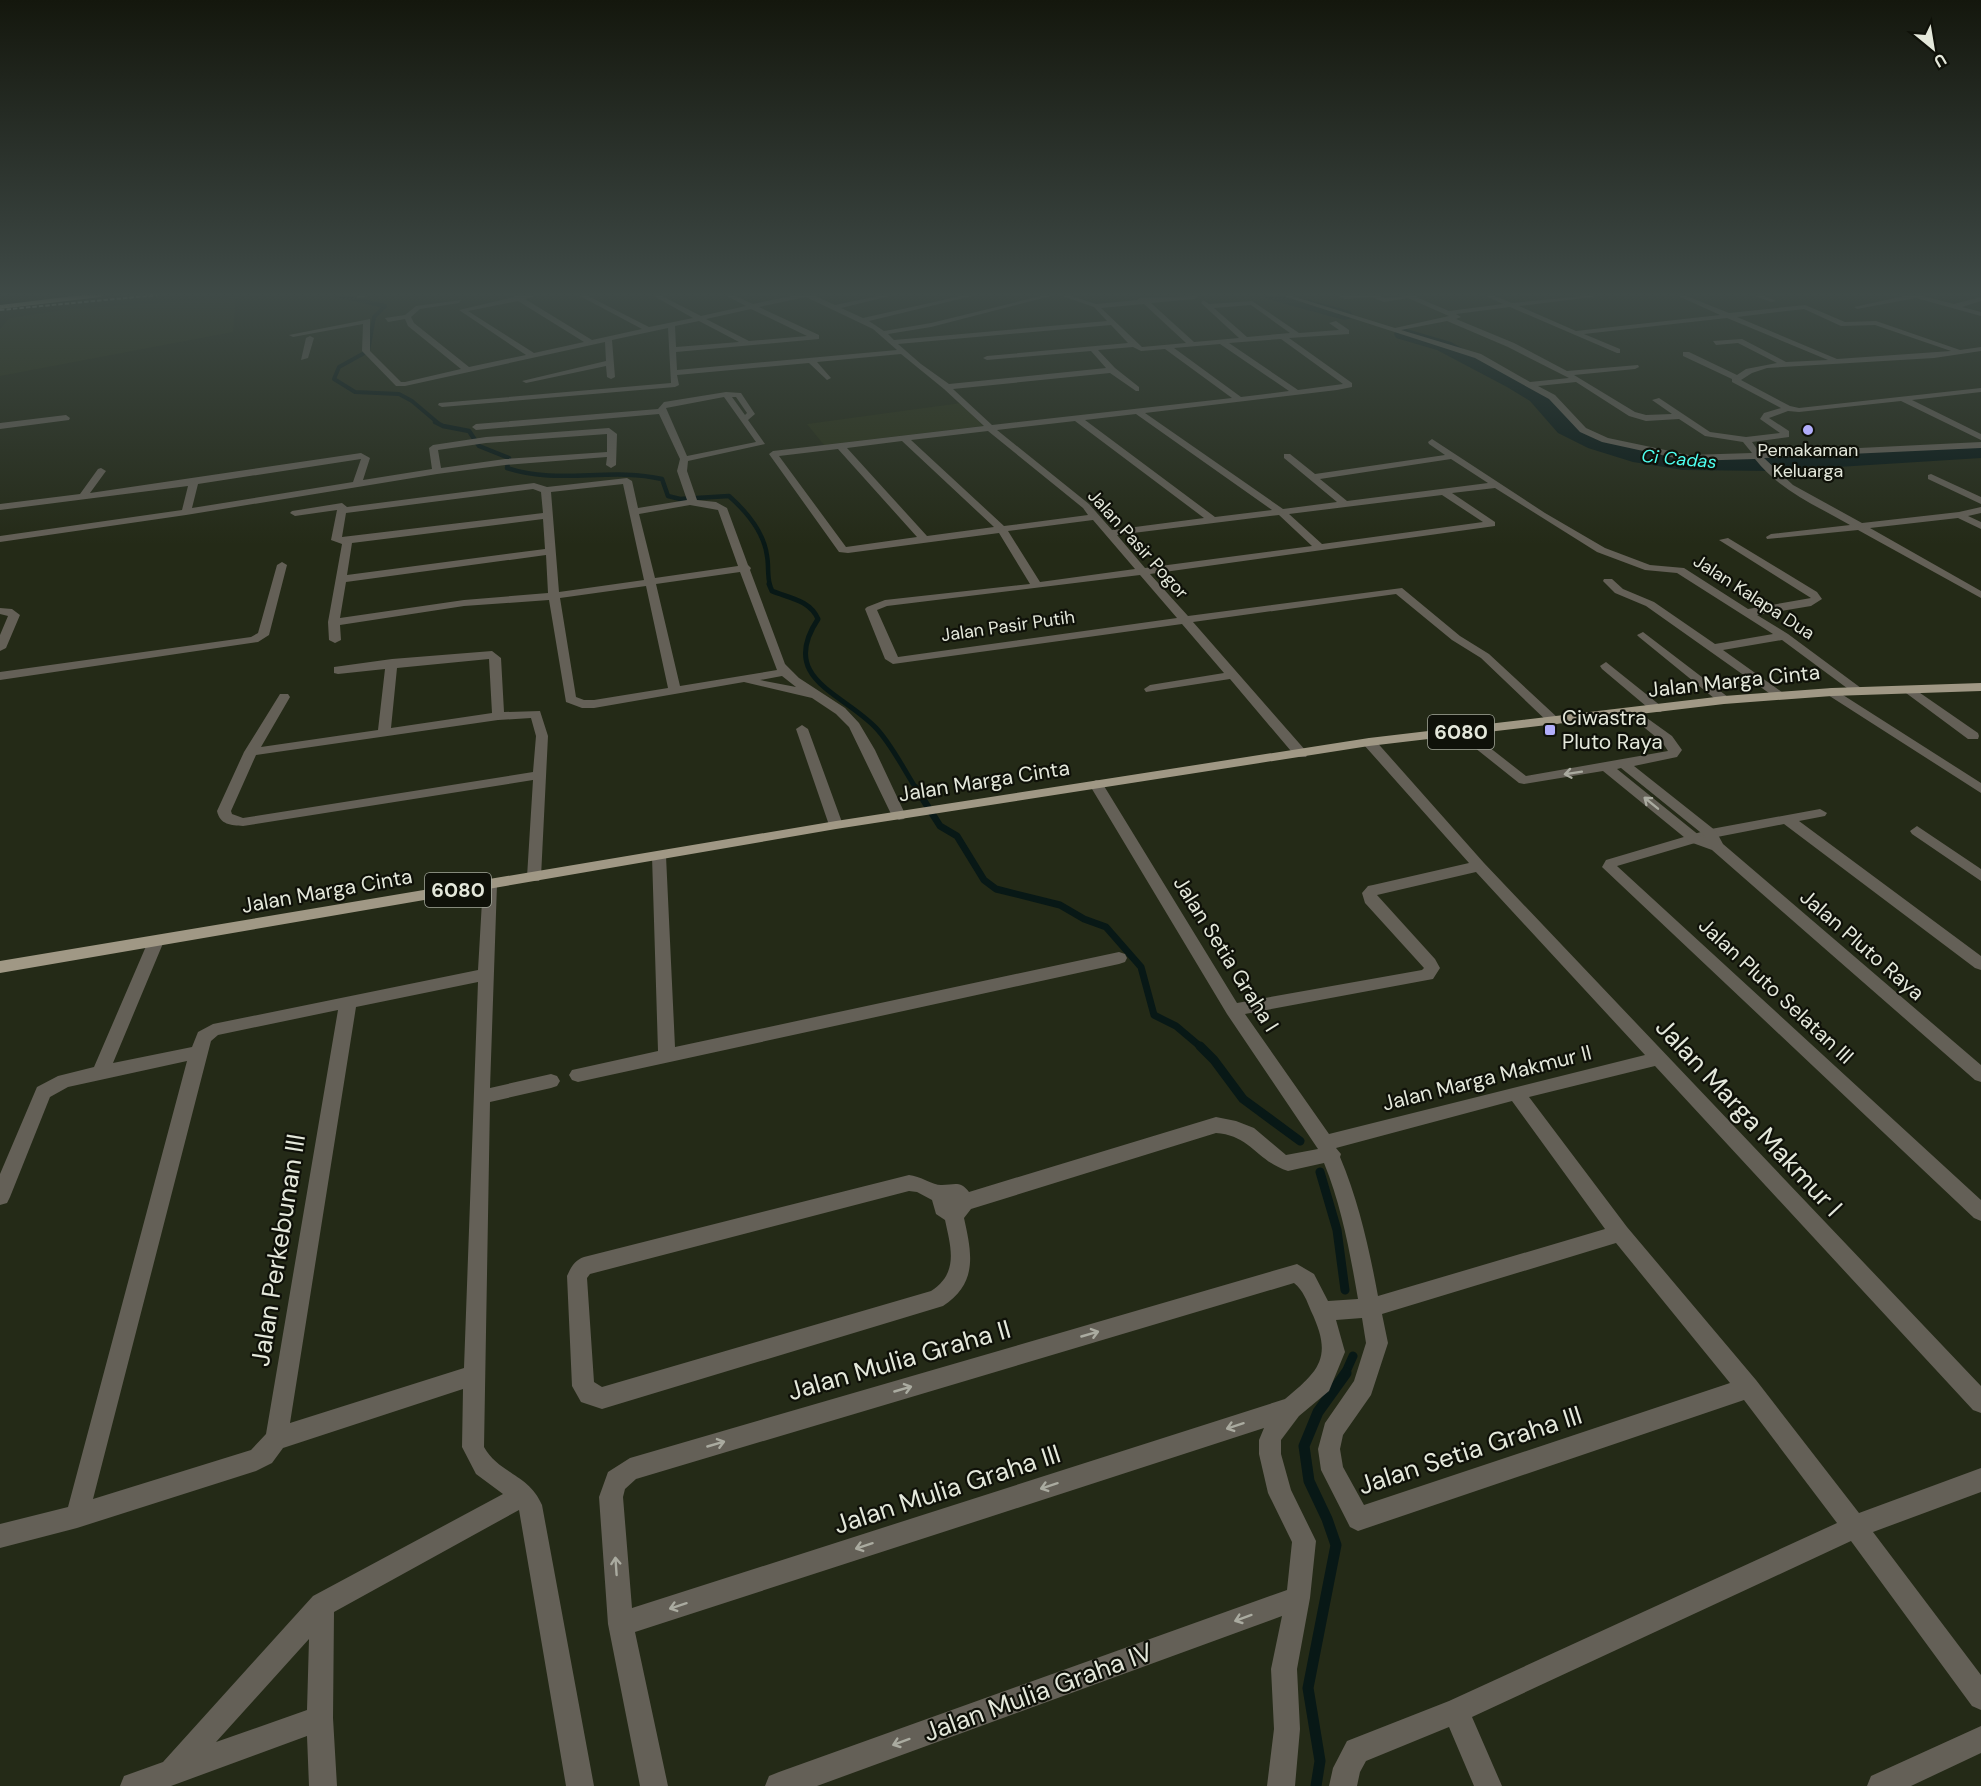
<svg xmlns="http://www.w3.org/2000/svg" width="1981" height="1786" viewBox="0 0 1981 1786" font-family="'DM Sans',sans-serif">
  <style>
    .built { fill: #2b3218 }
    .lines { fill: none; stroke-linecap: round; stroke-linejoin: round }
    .stream-far5 { stroke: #081816; stroke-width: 4 }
    .stream-far4 { stroke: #081816; stroke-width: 4.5 }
    .stream-far3 { stroke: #081816; stroke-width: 5 }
    .stream-far2 { stroke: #081816; stroke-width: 7 }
    .stream-far1 { stroke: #081816; stroke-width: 9 }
    .stream { stroke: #081816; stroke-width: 11 }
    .river { fill: #081816; fill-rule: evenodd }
    .minor { fill: #646057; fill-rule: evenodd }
    .tertiary { fill: #646057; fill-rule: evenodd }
    .primary { fill: #a09885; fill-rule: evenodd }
    .motorway { fill: #b8af97; fill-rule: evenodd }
    .rail { stroke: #adb2a3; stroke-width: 2; stroke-dasharray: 4.5 2; stroke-linecap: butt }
    .oneway { stroke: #aaaba0 }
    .poi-dot { fill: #b1adfa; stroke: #0f1109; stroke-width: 2 }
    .labels { text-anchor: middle; stroke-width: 4.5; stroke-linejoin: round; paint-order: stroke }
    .far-poi-label { font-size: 18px; fill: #e4e8db; stroke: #0f1109 }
    .far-water-label { font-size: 18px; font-style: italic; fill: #4dfef0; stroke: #0f1109 }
    .far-street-label { font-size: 18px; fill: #e4e8db; stroke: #0f1109 }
    .shield { fill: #0f1109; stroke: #a4a89c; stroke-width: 1.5 }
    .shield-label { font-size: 20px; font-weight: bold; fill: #e4e8db }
    .street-label { font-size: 21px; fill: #e4e8db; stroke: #0f1109 }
    .poi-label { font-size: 21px; fill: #e4e8db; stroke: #0f1109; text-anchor: start }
    .near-street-label { font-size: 26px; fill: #e4e8db; stroke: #0f1109 }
  </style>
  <rect width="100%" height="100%" fill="#242a17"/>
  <path class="built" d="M236 297 233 332 0 376V329L9 318 70 309Z
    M961 403 983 426 824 445 807 424Z"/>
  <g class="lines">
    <path class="stream-far5" d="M335 295 385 306 374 317 368 351 339 367 334 379 355 392 399 394 412 401 438 423"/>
    <path class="stream-far4" d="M435 422 443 426 469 431 479 446 509 458 507 468C558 485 610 467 662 479L668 496 680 499 729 496C747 512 764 532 767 556 769 566 767 576 770 585"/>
    <path class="stream-far3" d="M769 584 772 591C789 598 810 600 818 619 778 679 843 693 876 728 892 745 904 770 917 790"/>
    <path class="stream-far2" d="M916 788 940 826 957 836 984 880 996 889 1060 905 1084 919 1106 927 1141 967 1154 1015 1176 1026 1202 1048"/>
    <path class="stream-far1" d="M1200 1046 1214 1060 1243 1099 1300 1141
      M1320 1172 1337 1230 1345 1290
      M1345 1374 1353 1356"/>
    <path class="stream" d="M1316 1786 1320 1761 1308 1688 1336 1545 1327 1519 1309 1481 1304 1446 1318 1412 1346 1373"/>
    <path class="river" d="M1264 295H1291L1350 311 1353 315 1350 319 1344 320 1267 299Z
      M1403 328 1451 342 1544 393 1574 423 1604 438 1637 449 1683 456 1776 457 1981 444V458L1776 471 1683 470 1633 462 1588 448 1558 433 1530 401 1507 387 1437 350 1396 338 1394 334 1396 330Z"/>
    <path class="minor" d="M356 295H374L358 298Z
      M513 295H538L525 299 592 340 642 329 578 295H586L649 327 693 318 652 295H660L701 316 746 306 725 295H733L753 304 796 295H813L835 305 883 295H894L841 308 863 318 965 295H976L869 321 884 331 931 323 1045 295H1055L931 327 888 334 894 340 1107 321 1094 307 1059 295H1068L1096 304 1137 300 1140 298 1197 296 1195 299 1151 303 1194 342 1239 338 1201 303 1203 300 1209 304 1252 301 1299 333 1339 330 1329 323 1336 321 1349 330V334L1289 338 1352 383V387L1337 390 1145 413 1283 509 1337 502 1284 458V454H1290L1315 474 1445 455 1429 444 1428 442 1432 439 1545 513 1605 548 1650 565 1684 568 1748 609 1811 598 1719 540 1728 538 1817 592 1822 599 1811 606 1757 615 1788 634 1865 691 1863 694H1855L1782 640 1723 650 1786 695 1784 698H1776L1646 606 1615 593 1603 581 1604 579H1612L1623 589 1654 602 1715 644 1773 634 1677 573 1645 570 1597 552 1495 488 1452 493 1495 522V526L1150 574 1188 616 1402 588 1460 636 1489 654 1558 718 1560 721 1558 724H1550L1481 658 1452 640 1396 594 1193 622 1306 751 1308 754 1306 757H1296L1230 679 1146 692 1144 689 1150 685 1224 673 1182 624 893 664 885 659 865 609 867 607 885 600 1030 584 999 533 848 553 839 552 769 454 773 451 984 426 944 389 901 354 817 362 831 378 827 380 809 363 677 375 679 385 675 387 442 407 438 405 439 403 671 383 668 328 612 340 615 377 611 379 607 377 606 366 526 383 522 381 606 361 605 342 405 386H396L362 351 363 324 293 337 289 335 370 319V351L401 382H405L461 369 408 326 405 319 388 322 385 318 405 315 416 306 461 300 459 303 420 309 411 317 414 323 469 367 526 355 459 310 514 297ZM806 297 873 329 897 350 677 370 676 352 819 339V335L759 307ZM518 301 584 342 534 353 468 311ZM1144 304 1186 343 1142 347 1101 308ZM1251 305 1290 333 1247 337 1214 308ZM751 309 807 336 749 341 706 319ZM699 321 739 342 676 347 675 326ZM1111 325 1128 343 987 356 983 358 987 360 1091 351 1106 368 949 384 921 364 898 344ZM1281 339 1343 384 1298 390 1229 343ZM1220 344 1289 391 1241 397 1174 348ZM1133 347 1141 351 1165 349 1232 398 992 425 953 389 1110 373 1136 391H1139V387L1115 368 1098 350ZM1136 414 1272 510 1215 517 1085 420ZM1075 421 1204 518 1112 530 1089 504 997 430ZM988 431 1083 508 1088 515 1004 526 911 440ZM902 441 994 527 927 536 847 448ZM838 449 917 537 846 547 779 456ZM1451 459 1488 483 1347 501 1320 479ZM1442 495 1483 522 1322 544 1289 514ZM1279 515 1312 546 1145 568 1117 535ZM1093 520 1135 569 1040 582 1008 531ZM1140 575 1177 618 898 657 877 610 887 606Z
      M1280 295H1289L1395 328 1449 316 1408 298 1384 302 1371 297 1345 299 1337 295H1377L1385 298 1420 295 1416 297 1449 311 1503 304 1484 295H1492L1512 303 1595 295 1592 297 1519 306 1576 331 1720 315 1676 295H1684L1729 313 1805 305 1845 322 1876 321 1960 350 1981 347V351L1934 358 1767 368 1752 373 1741 380 1790 406 1799 408 1981 388V392L1912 400 1981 434V440L1901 401 1799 412 1788 411 1769 418 1789 431V437L1752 442 1760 453 1981 442V448L1764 458 1793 485 1862 523 1959 512 1981 507V513L1968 516 1981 522V529L1958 518 1870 528 1981 591V598L1858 530 1767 539 1766 537 1771 534 1850 525C1817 506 1779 490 1755 459L1689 461 1602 442 1580 432 1549 399 1475 358ZM1510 307 1617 353H1620V349L1584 334 1727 318 1828 360 1786 362 1742 339 1713 341 1716 345 1738 343 1777 363 1746 369 1737 375 1689 352H1683V356L1732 379V382L1781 408 1764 413 1760 419 1780 433 1746 437 1710 432 1659 398 1652 400 1672 414 1646 415 1635 412 1574 375 1635 369 1639 367 1638 365 1567 371 1514 343 1456 319 1461 317 1456 314ZM1804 309 1841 326 1875 325 1951 351 1837 359 1737 317ZM1447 321 1508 347 1569 378 1530 382 1481 354 1401 330ZM1576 382 1629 416 1646 421 1679 419 1705 436 1743 442 1752 453 1689 455 1608 438 1586 428 1555 395 1538 386Z
      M1753 295H1762L1776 301 1771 302Z
      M1909 295H1919L1954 304 1981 297V301L1962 307 1981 312V316L1916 298 1857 309 1854 307Z
      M310 336 314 338 308 358 301 360 306 338Z
      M726 392 741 393 755 414 748 420 765 444 688 461 687 471 697 500 716 502 727 508 748 565 751 568 750 570 785 664 799 678 845 708 859 723 875 750 906 816 904 819 899 820 892 816 849 727 836 714 812 698 744 682 594 708H582L566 702 549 600 464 606 340 625 341 640 335 643 329 640 328 622 342 544 331 540 337 510 295 516 290 513 292 511 342 503 347 507 534 483 547 487 627 478 632 481 638 508 687 500 677 471 680 459 659 414 476 430 472 427 476 424 658 409 664 402ZM724 397 756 442 687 456 666 408ZM732 397H736L747 413 745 415ZM623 484 644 580 559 592 551 492ZM533 489 541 492 543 513 342 537 346 513ZM690 505 718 510 738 566 655 578 639 514ZM543 519 545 549 347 575 352 543ZM546 555 548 593 464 600 340 618 346 582ZM740 572 777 670 680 686 656 584ZM646 586 668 688 594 700H584L576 697 560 598ZM782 676 796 687 760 680Z
      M66 415 70 418 69 420 0 429V423Z
      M609 428 617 434 616 465 611 468 606 465 607 457 505 465 437 474 186 515 0 542V536L182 510 188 486 0 510V504L80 494 98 469 101 468 106 471 90 493 361 453 370 458 363 480 432 469 429 448 433 445 486 437ZM607 434V452L505 459 441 468 438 450 486 443ZM361 459 353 482 192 508 198 484Z
      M1931 474 1981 497V504L1928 479V475Z
      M282 562 287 565 269 635 258 642 0 680V672L251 637 258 633 277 565Z
      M0 608 12 609 20 615 6 648 0 651V635L8 616 0 614Z
      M1643 632 1728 697 1730 700 1728 703H1720L1639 637 1637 635Z
      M492 651 501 658 504 712 540 711 548 736 541 877 539 881H529L527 877 533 780 243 826C231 825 220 825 217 811L244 752 280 694H288L290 697 261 747 378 730 385 669 338 674 334 673V667L392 659ZM489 659 492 713 391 728 397 668ZM531 718 536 736 533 772 243 818 232 814 231 811 256 755 498 720Z
      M1606 662 1661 706 1663 709 1661 712H1653L1602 669 1600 666Z
      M1910 686 1978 733 1979 736 1978 739H1968L1906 693 1904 690Z
      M1832 688 1981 783V793L1828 695V689Z
      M802 725 808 729 843 825 841 828H831L829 825 796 729Z
      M1369 738 1374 739 1484 863 1981 1386V1413L1973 1410 1655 1066 1529 1097 1627 1227 1756 1380 1859 1513 1981 1468V1492L1873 1532 1981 1675V1710L1972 1706 1851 1541 1472 1717 1502 1786H1474L1449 1727 1366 1761 1360 1772 1357 1786H1329L1333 1768 1347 1741 1449 1701 1837 1523 1744 1400 1358 1531 1350 1527 1321 1470 1318 1449 1325 1423 1354 1381 1366 1343 1362 1318 1336 1320 1345 1352 1329 1391 1299 1416 1281 1440V1454L1291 1490 1316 1541 1310 1598 1297 1669 1300 1729 1295 1786H1267L1274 1729 1271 1669 1282 1616 817 1786H765L769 1776 779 1772 1287 1590 1292 1542 1268 1493 1259 1454V1440L1264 1428 635 1632 668 1786H640L608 1624 599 1497 608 1472 630 1458 1297 1264 1314 1274 1328 1301 1358 1299C1350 1253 1342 1207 1324 1163L1288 1171C1258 1162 1250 1135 1216 1133L971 1209 964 1218C972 1254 978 1283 943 1306L602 1409 581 1402 572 1386 567 1276C571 1267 575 1260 584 1257L909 1175C920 1176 935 1186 942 1185 954 1185 960 1180 969 1192L1216 1117 1236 1121 1254 1128 1286 1155 1318 1149 1227 1014 1089 784 1096 780 1101 781 1237 1003 1422 970 1424 968 1365 903 1362 893 1368 886 1373 885 1469 863 1364 745 1363 742ZM1476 872 1645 1055 1329 1134 1245 1014 1433 979 1440 968 1435 959 1377 895ZM1512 1101 1605 1229 1378 1296C1369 1248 1359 1202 1340 1157L1341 1154 1336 1148ZM909 1191 917 1192 932 1200 936 1214 945 1220C951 1248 959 1273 931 1291L602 1387 594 1382 587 1278 590 1274ZM1616 1243 1730 1383 1364 1505 1343 1467 1340 1449 1343 1435 1371 1395 1388 1343 1382 1314ZM1294 1283C1303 1290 1307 1301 1311 1311 1333 1357 1320 1370 1285 1399L632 1608 623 1497 625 1489 636 1479Z
      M1820 809 1827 813 1825 816 1799 821 1981 956V970L1975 968 1784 824 1712 838 1617 866 1981 1200V1221L1974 1218 1602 867 1606 860 1711 829Z
      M1917 826 1981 869V881L1912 834 1910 831Z
      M659 851 666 856 675 1047 1119 952 1125 954 1127 958 1125 962 1119 964 578 1082 572 1080 569 1075 572 1070 658 1051 652 856Z
      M490 879 497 884 490 1088 551 1074 557 1076 560 1081 557 1086 551 1088 490 1102 484 1447C499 1474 529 1474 542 1505L594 1786H566L519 1510 334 1612 333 1718 337 1786H309L307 1736 171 1786H120L124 1776 163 1762 313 1596 503 1494 476 1474 462 1447 463 1389 283 1448 272 1463 256 1471 77 1528 0 1548V1524L68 1507 187 1061 68 1087 50 1097 10 1197 7 1203 0 1205V1174L37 1087 58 1076 94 1067 150 937H162L164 941 113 1063 192 1047 198 1032 213 1024 478 970 483 884ZM478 982 464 1368 290 1423 356 1007ZM338 1010 266 1434 251 1450 93 1499 211 1041 218 1035ZM309 1639 307 1710 216 1742Z
      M1981 1726V1753L1911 1786H1867L1871 1776Z"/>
    <path class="tertiary" d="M1633 708 1672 736 1682 750 1677 757 1634 766 1716 831 1723 844 1981 1065V1082L1975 1080 1712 850 1690 842 1603 771 1524 784 1519 783 1455 732 1456 729H1466L1526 776 1668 751 1662 742 1629 715 1627 712 1629 709ZM1621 768 1705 836 1706 838 1700 836 1617 769Z"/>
    <path class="primary" d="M1981 683V691L1832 696 1724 704 1369 746 836 829 0 973V961L836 821 1369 738 1724 696 1832 688Z"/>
    <path class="motorway" d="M82 295H104L100 297 0 309V305Z"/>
    <path class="rail" d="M0 310 157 295"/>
  </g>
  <defs><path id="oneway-shaft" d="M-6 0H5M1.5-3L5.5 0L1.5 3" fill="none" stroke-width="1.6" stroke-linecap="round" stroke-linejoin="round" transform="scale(1.5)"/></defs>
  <g class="oneway">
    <use href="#oneway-shaft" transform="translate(1573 773) rotate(171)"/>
    <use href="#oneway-shaft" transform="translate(1651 803) rotate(-141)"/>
    <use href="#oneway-shaft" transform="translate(1090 1334) rotate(-16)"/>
    <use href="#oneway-shaft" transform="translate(903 1389) rotate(-16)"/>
    <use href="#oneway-shaft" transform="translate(1235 1426) rotate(162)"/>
    <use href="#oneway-shaft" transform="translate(716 1444) rotate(-16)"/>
    <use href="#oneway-shaft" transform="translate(1049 1486) rotate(162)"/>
    <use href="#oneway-shaft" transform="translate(864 1546) rotate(162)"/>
    <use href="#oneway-shaft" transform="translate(616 1566) rotate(-94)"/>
    <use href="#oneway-shaft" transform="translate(678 1606) rotate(162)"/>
    <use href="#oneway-shaft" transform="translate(1243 1618) rotate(160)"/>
    <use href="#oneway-shaft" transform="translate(901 1742) rotate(160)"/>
  </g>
  <linearGradient id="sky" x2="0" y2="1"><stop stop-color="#14170d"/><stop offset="0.54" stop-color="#3f4a47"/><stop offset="1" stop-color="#3f4a47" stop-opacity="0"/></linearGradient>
  <rect width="1981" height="545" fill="url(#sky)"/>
  <g class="poi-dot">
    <circle cx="1808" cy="430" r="6"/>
    <rect x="1544" y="724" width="12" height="12" rx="3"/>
  </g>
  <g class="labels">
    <g class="far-poi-label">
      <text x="1808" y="456">Pemakaman<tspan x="1808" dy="21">Keluarga</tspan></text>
    </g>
    <g class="far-water-label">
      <text transform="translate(1679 459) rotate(5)" y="6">Ci Cadas</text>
    </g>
    <g class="far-street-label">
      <text transform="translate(1138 544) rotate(48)" y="6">Jalan Pasir Pogor</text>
      <text transform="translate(1754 597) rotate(33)" y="6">Jalan Kalapa Dua</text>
      <text transform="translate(1008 626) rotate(-8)" y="6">Jalan Pasir Putih</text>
    </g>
    <g class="shield">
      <rect x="1428" y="715" width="66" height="34" rx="4.5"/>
      <rect x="425" y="873" width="66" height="34" rx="4.5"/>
    </g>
    <g class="shield-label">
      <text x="1461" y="739">6080</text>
      <text x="458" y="897">6080</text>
    </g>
    <g class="street-label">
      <text transform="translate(1734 681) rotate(-6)" y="7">Jalan Marga Cinta</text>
      <text transform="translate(984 781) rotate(-9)" y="7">Jalan Marga Cinta</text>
      <text transform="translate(327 891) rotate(-10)" y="7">Jalan Marga Cinta</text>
      <text transform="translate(1862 945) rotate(41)" y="7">Jalan Pluto Raya</text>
      <text transform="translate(1226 954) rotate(58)" y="7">Jalan Setia Graha I</text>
      <text transform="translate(1776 991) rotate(43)" y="7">Jalan Pluto Selatan III</text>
      <text transform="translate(1487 1078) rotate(-14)" y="7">Jalan Marga Makmur II</text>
    </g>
    <g class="poi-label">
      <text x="1562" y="725">Ciwastra<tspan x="1562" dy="24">Pluto Raya</tspan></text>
    </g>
    <g class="near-street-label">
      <text transform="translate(1749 1117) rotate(47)" y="9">Jalan Marga Makmur I</text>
      <text transform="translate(278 1250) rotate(-81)" y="9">Jalan Perkebunan III</text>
      <text transform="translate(899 1360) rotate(-16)" y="9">Jalan Mulia Graha II</text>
      <text transform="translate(1470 1450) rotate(-18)" y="9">Jalan Setia Graha III</text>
      <text transform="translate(947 1489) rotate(-18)" y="9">Jalan Mulia Graha III</text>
      <text transform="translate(1038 1692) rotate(-20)" y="9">Jalan Mulia Graha IV</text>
    </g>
  </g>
  <g transform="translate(1933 48) rotate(150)" stroke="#0f1109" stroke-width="4.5" paint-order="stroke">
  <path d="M0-4.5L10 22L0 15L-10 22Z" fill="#e4e8db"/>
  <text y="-9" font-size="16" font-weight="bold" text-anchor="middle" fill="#e4e8db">U</text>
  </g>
</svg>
